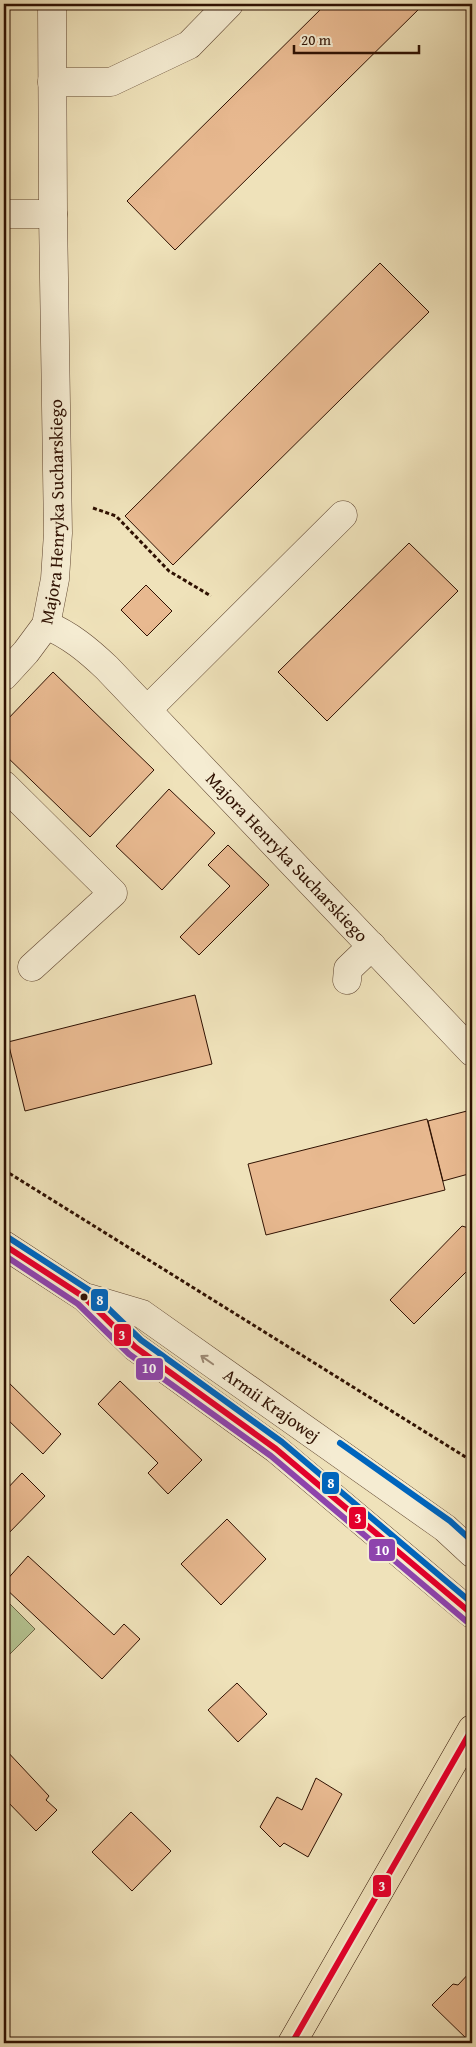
<svg xmlns="http://www.w3.org/2000/svg" width="476" height="2047" viewBox="0 0 476 2047" font-family="'Gentium Book Plus',serif">
  <style>
    .green { fill: #b5c492; stroke: #726a4a }
    .building { fill: #e8b990; stroke: #2f1102 }
    .lines { fill: none; stroke-linecap: round; stroke-linejoin: round }
    .minor-casing { stroke: #5f4530; stroke-width: 29 }
    .major-casing { stroke: #2f1102; stroke-width: 29 }
    .path { stroke: #2f1102; stroke-width: 3; stroke-dasharray: 4 2.5; stroke-linecap: butt }
    .minor { stroke: #f5ecd2; stroke-width: 28 }
    .major { stroke: #efe2ba; stroke-width: 28 }
    .bus-1-casing { stroke: #f5ecd2; stroke-width: 10 }
    .bus-2-casing { stroke: #f5ecd2; stroke-width: 10 }
    .bus-3-casing { stroke: #f5ecd2; stroke-width: 10 }
    .bus-1 { stroke: #e4002b; stroke-width: 6 }
    .bus-2 { stroke: #8e44ad; stroke-width: 6 }
    .bus-3 { stroke: #0065bd; stroke-width: 6 }
    .oneway { stroke: #9c8974 }
    .bus-dot { fill: #2f1102; stroke: #f5ecd2; stroke-width: 2 }
    .labels { text-anchor: middle; stroke-width: 4; stroke-linejoin: round; paint-order: stroke }
    .street-label { font-size: 18px; fill: #2f1102; stroke: #f5ecd2 }
    .line-badge { stroke: #f5ecd2; stroke-width: 2 }
    .badge-label { font-size: 14px; text-anchor: middle; font-weight: bold; fill: #fff }
  </style>
  <rect width="100%" height="100%" fill="#efe2ba"/>
  <filter id="stains"><feTurbulence type="fractalNoise" baseFrequency=".004" numOctaves="4"/><feColorMatrix values="0 0 0 0 .2 0 0 0 0 .09 0 0 0 0 .02 0 0 0 .5 -.17"/></filter>
  <radialGradient id="worn" r=".72"><stop offset=".6" stop-color="#630" stop-opacity="0"/><stop offset="1" stop-color="#630" stop-opacity=".3"/></radialGradient>
  <path class="green" d="M4 1598 35 1629 4 1660Z"/>
  <path class="building" d="M326 4H424L175 250 127 201Z
    M380 263 429 312 173 565 125 516Z
    M409 543 458 591 327 721 278 672Z
    M146 585 172 611 147 636 121 610Z
    M53 672 154 770 90 837 4 754V723Z
    M169 789 215 833 162 890 116 846Z
    M228 845 269 885 199 955 180 937 230 886 208 865Z
    M195 995 212 1064 25 1111 8 1042Z
    M467 1111 472 1132V1173L443 1181 428 1121Z
    M427 1119 445 1190 266 1235 248 1164Z
    M462 1226 472 1229V1269H469L414 1324 390 1300Z
    M4 1378 61 1434 43 1454 4 1416Z
    M120 1381 202 1460 168 1494 148 1473 158 1463 98 1404Z
    M22 1473 45 1496 4 1538V1492Z
    M227 1519 266 1559 221 1605 181 1564Z
    M28 1556 114 1635 124 1624 140 1639 102 1679 4 1587V1583Z
    M237 1683 267 1714 238 1742 208 1710Z
    M4 1748 49 1796 46 1800 57 1810 36 1831 4 1798Z
    M316 1778 342 1794 308 1857 284 1843 280 1847 260 1827 277 1797 302 1810Z
    M131 1812 171 1851 132 1891 92 1852Z
    M472 1970V2043H471L432 2005 453 1984 458 1985Z"/>
  <g class="lines">
    <g class="minor-casing">
      <g id="minor">
        <path d="M52 82H111L189 45 229 4"/>
        <path d="M4 214H53"/>
        <path id="s1" d="M46 625C70 635 88 650 107 668L472 1052"/>
        <path id="s2" d="M4 676 26 652 46 625 55 579 58 533 53 214 52 4"/>
        <path d="M147 710 343 515"/>
        <path d="M4 785 113 893 32 967"/>
        <path d="M347 980 348 969 372 946"/>
        <path d="M4 1245 84 1297 135 1347 276 1449 472 1614"/>
        <path id="s3" d="M88 1298 142 1314 445 1528 472 1553"/>
      </g>
    </g>
    <g class="major-casing">
      <path id="major" d="M292 2043 472 1729"/>
    </g>
    <path class="path" d="M93 508 116 516 169 571 211 596
      M4 1170 472 1461"/>
    <use href="#minor" class="minor"/>
    <use href="#major" class="major"/>
    <g class="bus-1-casing">
      <path id="bus-1" d="M4 1245 84 1297 135 1347 276 1449 472 1614
        M292 2043 472 1729"/>
    </g>
    <g class="bus-2-casing">
      <path id="bus-2" d="M4 1255 78 1304 129 1354 271 1456 466 1621"/>
    </g>
    <g class="bus-3-casing">
      <path id="bus-3" d="M9 1238 89 1290 141 1340 282 1442 472 1603
        M340 1443 450 1521 472 1541"/>
    </g>
    <use href="#bus-1" class="bus-1"/>
    <use href="#bus-2" class="bus-2"/>
    <use href="#bus-3" class="bus-3"/>
  </g>
  <defs><path id="oneway-shaft" d="M-6 0H5M1.5-3L5.5 0L1.5 3" fill="none" stroke-width="1.6" stroke-linecap="round" stroke-linejoin="round" transform="scale(1.25)"/></defs>
  <use class="oneway" href="#oneway-shaft" transform="translate(207 1360) rotate(-145)"/>
  <circle class="bus-dot" cx="84" cy="1297" r="4.5"/>
  <g class="labels">
    <g class="street-label">
      <text dy="6" stroke="none"><textPath href="#s2" startOffset="180">Majora Henryka Sucharskiego</textPath></text>
      <text dy="6" stroke="none"><textPath href="#s1" startOffset="336">Majora Henryka Sucharskiego</textPath></text>
      <text dy="6" stroke="none"><textPath href="#s3" startOffset="215">Armii Krajowej</textPath></text>
    </g>
  </g>
  <g class="line-badge">
    <rect x="90" y="1288" width="19" height="24" rx="5" fill="#0065bd"/>
    <rect x="113" y="1323" width="19" height="24" rx="5" fill="#e4002b"/>
    <rect x="135" y="1357" width="29" height="24" rx="5" fill="#8e44ad"/>
    <rect x="321" y="1471" width="19" height="24" rx="5" fill="#0065bd"/>
    <rect x="348" y="1506" width="19" height="24" rx="5" fill="#e4002b"/>
    <rect x="368" y="1538" width="28" height="24" rx="5" fill="#8e44ad"/>
    <rect x="372" y="1874" width="20" height="24" rx="5" fill="#e4002b"/>
  </g>
  <g class="badge-label">
    <text x="100" y="1305">8</text>
    <text x="122" y="1340">3</text>
    <text x="149" y="1373">10</text>
    <text x="331" y="1488">8</text>
    <text x="358" y="1523">3</text>
    <text x="382" y="1555">10</text>
    <text x="382" y="1891">3</text>
  </g>
  <rect width="476" height="2047" fill="none" stroke="#efe2ba" stroke-width="20"/>
  <rect x="5" y="5" width="466" height="2037" fill="none" stroke="#2f1102" stroke-width="2.5"/>
  <rect x="10" y="10" width="456" height="2027" fill="none" stroke="#2f1102"/>
  <path d="M294 45v8h125v-8" fill="none" stroke="#2f1102" stroke-width="2.5"/>
  <text x="301" y="45" font-size="15" fill="#2f1102" stroke="#f5ecd2" stroke-width="4" paint-order="stroke">20 m</text>
  <rect width="100%" height="100%" filter="url(#stains)"/>
  <rect width="100%" height="100%" fill="url(#worn)"/>
</svg>
